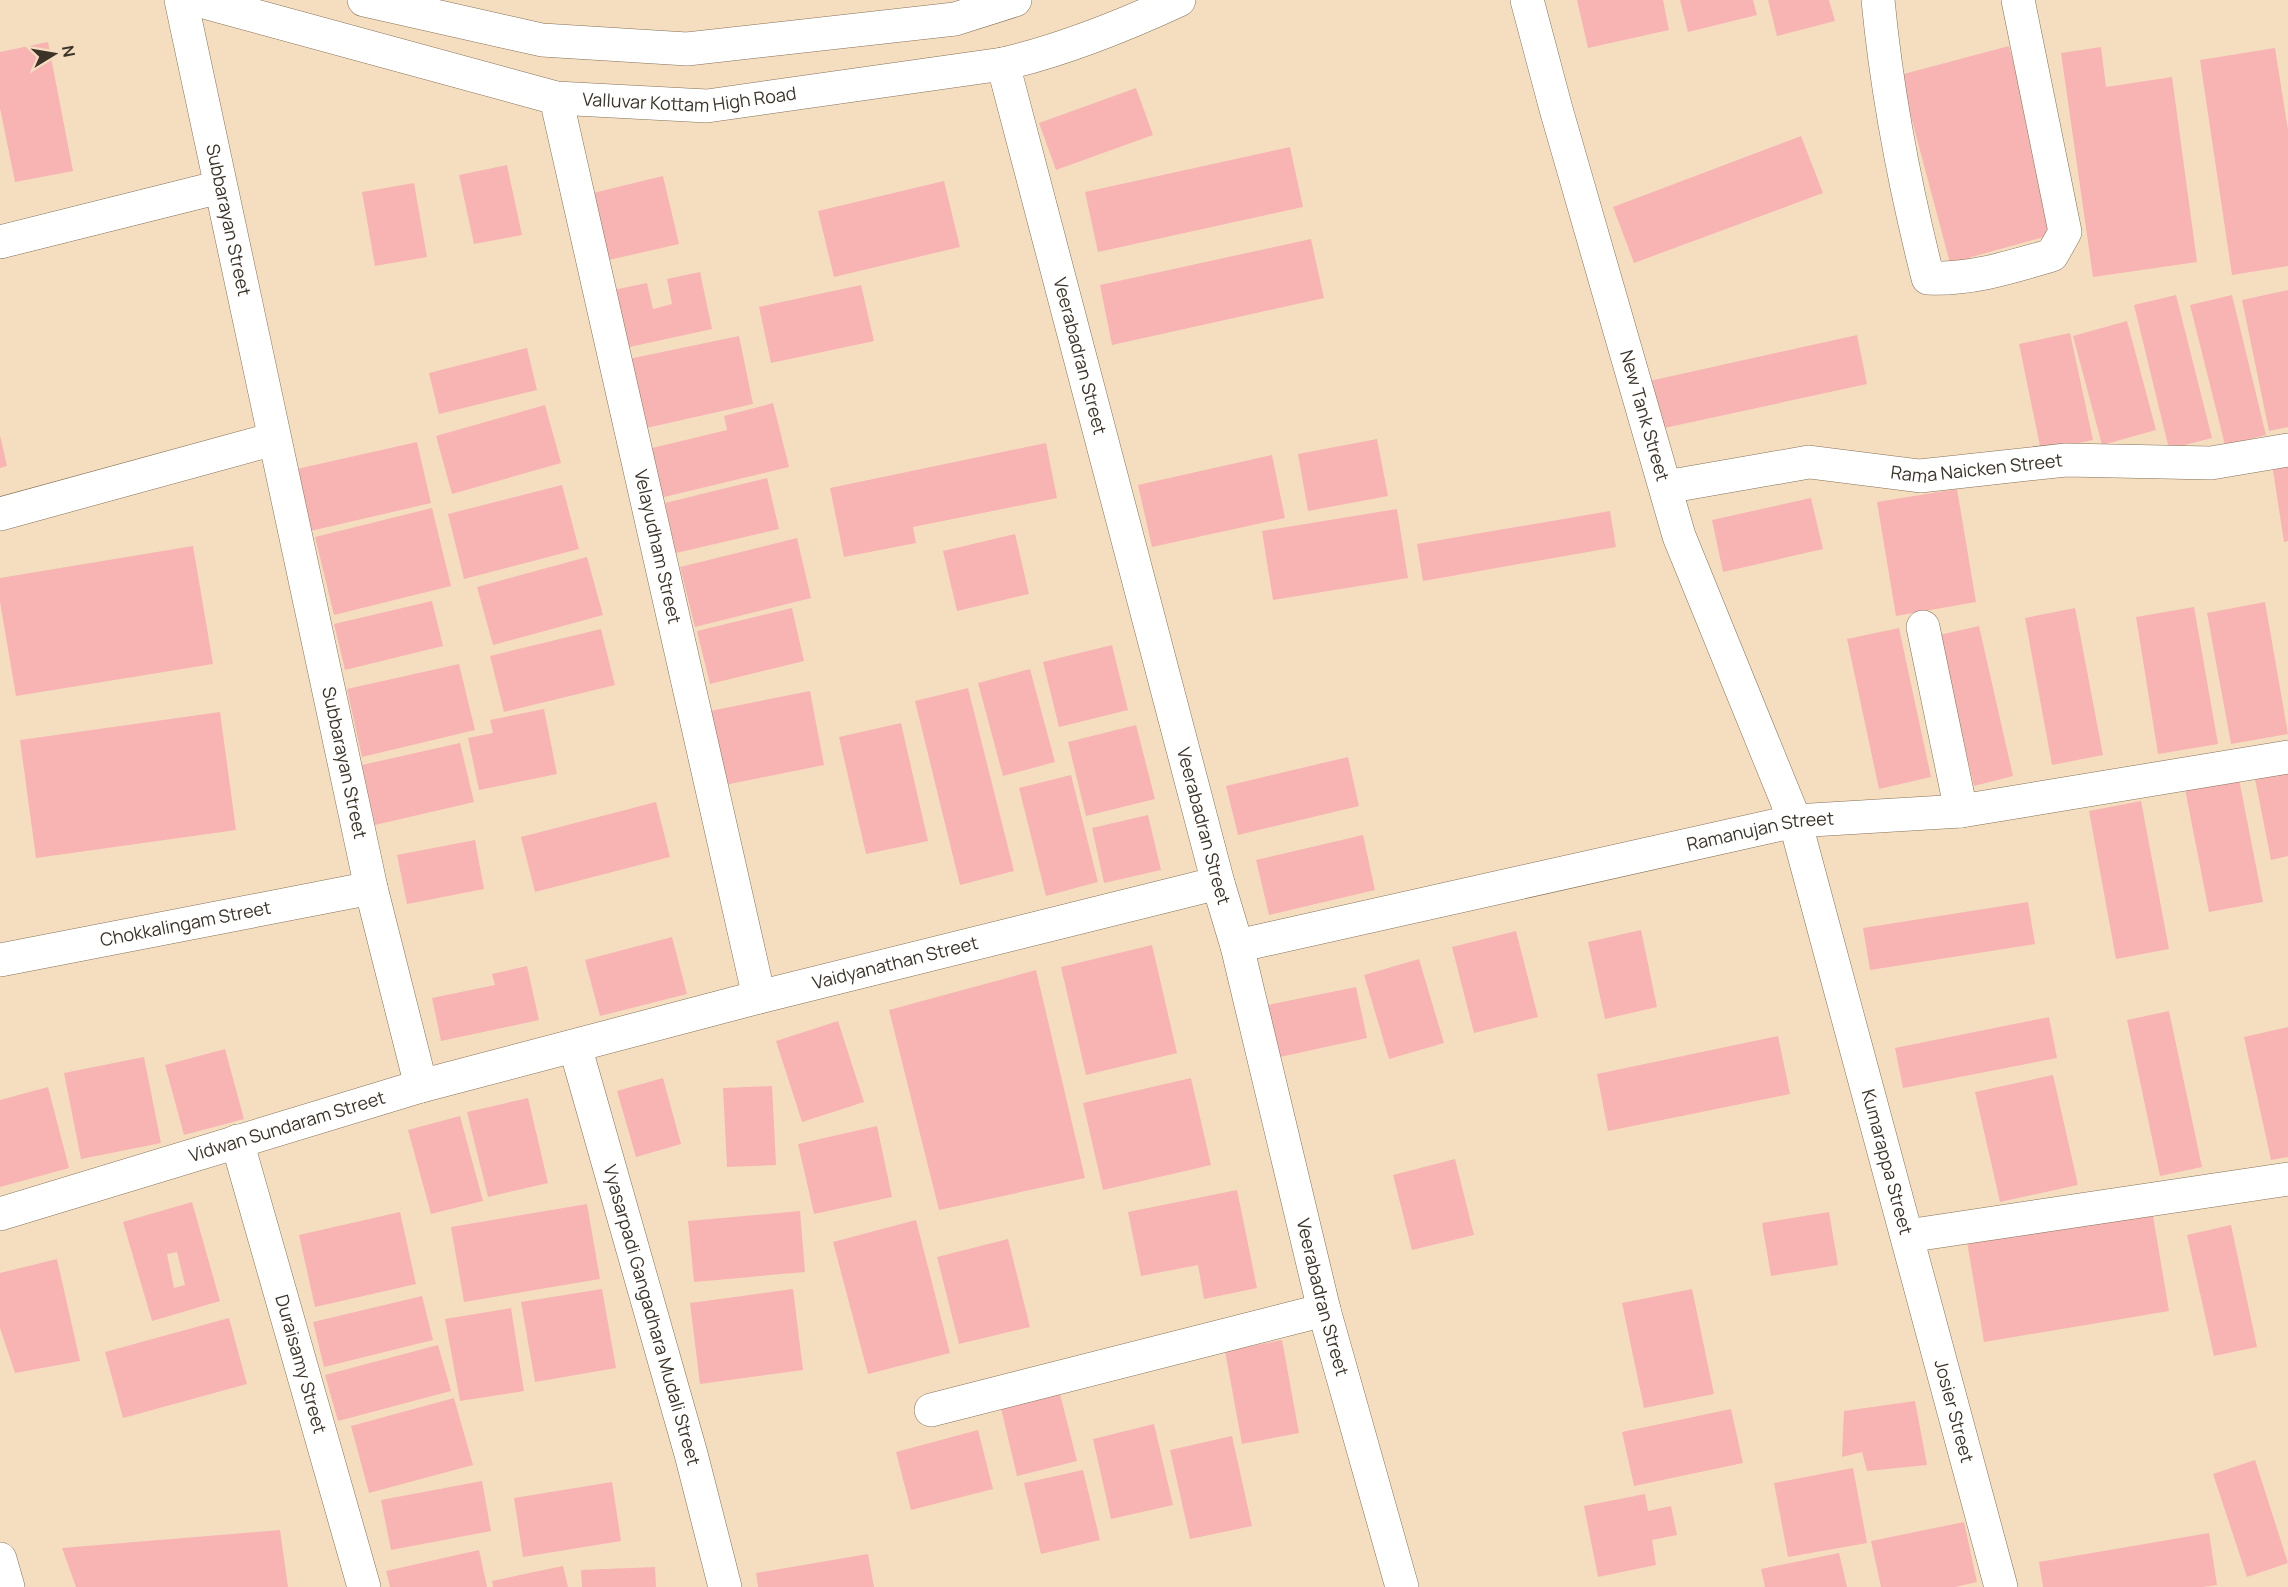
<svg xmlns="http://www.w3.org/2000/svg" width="2288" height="1587" viewBox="0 0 2288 1587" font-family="Manrope,sans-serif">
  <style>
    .building { fill: #f7b4b3; fill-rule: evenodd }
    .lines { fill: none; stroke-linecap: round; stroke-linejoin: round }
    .pedestrian-casing { stroke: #857156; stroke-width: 34 }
    .minor-casing { stroke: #857156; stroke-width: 34 }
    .secondary-casing { stroke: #857156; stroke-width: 34 }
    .primary-casing { stroke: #857156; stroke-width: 34 }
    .pedestrian { stroke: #fff; stroke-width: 33 }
    .minor { stroke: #fff; stroke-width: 33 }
    .secondary { stroke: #fff; stroke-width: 33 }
    .primary { stroke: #fff; stroke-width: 33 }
    .labels { text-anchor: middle; stroke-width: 6; stroke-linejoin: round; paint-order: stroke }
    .street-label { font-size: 18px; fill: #3d3429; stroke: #f5dec0 }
  </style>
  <rect width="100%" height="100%" fill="#f5dec0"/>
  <path class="building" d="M1577 0H1663L1669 30 1588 48Z
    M1680 0H1753L1757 15 1688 32Z
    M1768 0H1829L1835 21 1777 36Z
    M48 42 73 171 15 182 0 108V52Z
    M2009 46 2058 233 1950 263 1900 75Z
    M2101 47 2106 87 2172 77 2197 262 2093 277 2061 53Z
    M2275 48 2288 130V266L2232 275 2200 60Z
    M1136 88 1153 135 1056 170 1039 123Z
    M1801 136 1823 193 1634 263 1613 207Z
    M1290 147 1303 207 1098 252 1085 192Z
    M507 165 522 235 474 244 459 175Z
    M663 176 679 244 609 260 593 193Z
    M944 181 960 247 834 277 818 211Z
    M414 183 427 257 375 266 362 192Z
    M1311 239 1324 298 1112 345 1100 285Z
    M700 272 712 329 625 348 613 290 647 283 653 309 672 304 667 279Z
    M861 285 874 341 771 363 759 307Z
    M2288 290V427L2269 431 2242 300Z
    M2176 295 2212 438 2169 449 2134 305Z
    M2232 295 2266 435 2225 445 2190 305Z
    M2127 321 2156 430 2102 445 2073 336Z
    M2070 333 2093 440 2041 451 2019 344Z
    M1857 335 1867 384 1655 430 1645 382Z
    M739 336 753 404 633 431 619 361Z
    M527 348 537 390 439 414 429 373Z
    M773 403 789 467 656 499 644 450 727 430 724 416Z
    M545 405 561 463 452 494 436 436Z
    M0 435 7 466 0 468Z
    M1377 439 1388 496 1308 511 1298 454Z
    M417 442 431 503 302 533 288 471Z
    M1046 443 1057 498 913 527 916 543 844 557 830 488Z
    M1272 455 1285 518 1152 547 1138 485Z
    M2288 462V541L2284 542 2272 464Z
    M767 478 779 529 676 553 665 503Z
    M562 485 579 549 464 579 448 514Z
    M1957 489 1976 602 1896 616 1877 502Z
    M1811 498 1823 549 1723 572 1712 520Z
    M432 508 451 586 334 615 315 537Z
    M1397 509 1408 578 1273 600 1262 531Z
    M1610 511 1616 547 1423 581 1417 544Z
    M1015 534 1029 594 957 611 943 551Z
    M797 538 811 598 695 627 680 567Z
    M193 546 213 664 16 696 0 602V578Z
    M587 557 603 615 493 645 477 587Z
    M432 601 443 646 345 670 334 624Z
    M2265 602 2288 734 2231 744 2207 613Z
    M2194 607 2218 744 2158 754 2136 617Z
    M792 608 804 661 710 684 697 631Z
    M2075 608 2103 755 2052 765 2025 618Z
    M1979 626 2013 776 1974 786 1939 635Z
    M1899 628 1931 777 1879 789 1847 639Z
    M601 629 615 685 504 712 490 656Z
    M1112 645 1128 710 1059 727 1043 662Z
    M459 664 475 730 362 757 347 689Z
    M1030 669 1055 762 1003 776 978 683Z
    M968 688 1014 871 960 885 915 701Z
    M810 691 824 765 720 786 705 712Z
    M544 709 557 774 479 790 468 738 493 733 490 720Z
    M220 712 236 830 36 858 20 740Z
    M901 723 928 841 866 854 839 737Z
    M1136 725 1155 799 1086 816 1068 742Z
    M460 743 474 802 375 825 362 765Z
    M1348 757 1359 806 1238 835 1226 786Z
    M2288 767V856L2271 860 2254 774Z
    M2238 774 2263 902 2209 912 2184 784Z
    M1071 775 1098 882 1046 896 1019 788Z
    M2141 801 2169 949 2116 959 2089 811Z
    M656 802 670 857 535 892 521 837Z
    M1148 815 1161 870 1104 883 1092 828Z
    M1363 835 1375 890 1269 915 1256 860Z
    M475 840 484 889 407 904 397 855Z
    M2028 902 2035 944 1870 970 1863 928Z
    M1641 930 1657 1007 1605 1019 1588 942Z
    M1516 931 1538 1017 1474 1033 1452 947Z
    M672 937 687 994 600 1016 585 960Z
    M1152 945 1177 1053 1086 1075 1061 967Z
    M1419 959 1444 1043 1389 1059 1364 975Z
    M527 966 539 1020 441 1041 432 998 495 985 492 974Z
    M1036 970 1085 1178 939 1210 889 1010Z
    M1356 987 1367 1038 1280 1057 1268 1005Z
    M2169 1011 2202 1167 2160 1176 2127 1020Z
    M2049 1017 2057 1058 1903 1088 1895 1048Z
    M838 1021 864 1102 802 1122 776 1041Z
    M2288 1027V1157L2271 1160 2244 1037Z
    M1778 1036 1790 1094 1608 1131 1597 1074Z
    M225 1049 244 1119 184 1135 165 1065Z
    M144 1057 161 1143 81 1159 64 1073Z
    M2053 1075 2078 1185 2000 1202 1975 1092Z
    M663 1078 681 1144 636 1157 617 1091Z
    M1191 1078 1211 1165 1103 1190 1083 1103Z
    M772 1086 776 1165 727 1167 723 1088Z
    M48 1087 69 1168 0 1187V1100Z
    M528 1098 548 1183 488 1197 467 1112Z
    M460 1116 483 1201 431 1214 408 1130Z
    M877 1126 892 1197 814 1214 798 1144Z
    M1455 1159 1474 1235 1412 1250 1393 1175Z
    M1237 1190 1257 1288 1204 1299 1198 1265 1141 1276 1128 1212Z
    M192 1202 220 1301 152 1321 123 1222ZM177 1252 185 1285 174 1288 167 1254Z
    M587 1204 600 1279 464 1302 451 1227Z
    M2152 1210 2169 1311 1984 1342 1967 1242Z
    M800 1211 805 1272 694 1282 688 1221Z
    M400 1212 416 1284 315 1307 299 1235Z
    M1829 1212 1838 1265 1771 1276 1762 1223Z
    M916 1220 950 1353 868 1374 833 1242Z
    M2231 1225 2257 1347 2214 1356 2187 1235Z
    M1008 1239 1030 1327 959 1344 937 1257Z
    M57 1259 80 1361 15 1373 0 1328V1273Z
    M602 1289 616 1368 535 1382 521 1302Z
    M793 1289 803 1370 700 1384 690 1303Z
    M1692 1289 1714 1394 1644 1408 1622 1303Z
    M422 1296 433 1340 324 1367 313 1322Z
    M511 1308 524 1391 460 1401 445 1319Z
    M229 1318 247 1384 123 1418 105 1352Z
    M1282 1340 1299 1433 1242 1444 1225 1351Z
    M438 1345 451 1391 338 1421 325 1375Z
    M1060 1394 1077 1461 1017 1476 1001 1408Z
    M454 1398 473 1465 369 1493 351 1426Z
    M1915 1401 1927 1465 1867 1471 1862 1452 1842 1457 1844 1411Z
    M1731 1409 1743 1463 1634 1486 1622 1432Z
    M1154 1424 1173 1505 1111 1519 1093 1439Z
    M978 1430 993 1489 911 1510 896 1452Z
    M1232 1436 1252 1526 1190 1539 1170 1450Z
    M2255 1460 2288 1563 2247 1577 2213 1474Z
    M1853 1468 1867 1543 1788 1557 1774 1483Z
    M1083 1470 1100 1540 1041 1554 1024 1483Z
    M482 1481 491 1531 391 1550 381 1500Z
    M612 1482 621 1541 523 1557 514 1498Z
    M1645 1494 1648 1511 1671 1506 1677 1535 1652 1540 1656 1565 1598 1577 1584 1506Z
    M1964 1522 1977 1582 1955 1587H1881L1871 1541Z
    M280 1530 288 1587H76L62 1548Z
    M2209 1533 2217 1585 2203 1587H2043L2039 1562Z
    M479 1550 487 1587H390L386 1571Z
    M1839 1553 1847 1587H1765L1761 1569Z
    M868 1554 874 1587H758L756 1573Z
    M563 1566 568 1587H493L492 1581Z
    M655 1567 656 1587H582L581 1570Z"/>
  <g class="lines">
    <g class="pedestrian-casing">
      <path id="pedestrian" d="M1923 627 1961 811"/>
    </g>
    <g class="minor-casing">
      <g id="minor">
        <path id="s1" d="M181 0 371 888 421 1086"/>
        <path id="s2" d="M1527 0 1556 109 1679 536 1795 821 2001 1587"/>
        <path d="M1878 0C1887 94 1905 187 1928 278 1971 280 2011 267 2052 255L2065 232 2018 0"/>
        <path id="s3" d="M1003 64 1218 883 1237 946 1324 1310 1402 1587"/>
        <path id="s4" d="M556 98 759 997"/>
        <path d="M0 242 220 187"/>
        <path id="s5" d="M1666 487 1809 462 1920 476 2066 460 2211 463 2288 450"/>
        <path d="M0 514 274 439"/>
        <path id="s6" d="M1237 946 1795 821 1961 811 2288 757"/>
        <path id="s7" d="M0 960 371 888"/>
        <path id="s8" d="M575 1046 691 1454 725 1587"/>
        <path id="s9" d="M237 1141 364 1587"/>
        <path id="s10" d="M0 1214 421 1086 759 997 1218 883"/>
        <path d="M1907 1236 2288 1179"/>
        <path d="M931 1410 1324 1310"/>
      </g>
    </g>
    <g class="secondary-casing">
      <g id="secondary">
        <path id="s11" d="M197 0 556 98 707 106 1003 64C1063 50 1123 26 1179 0"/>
        <path d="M364 0 542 40 687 49 955 19 1015 0"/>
      </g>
    </g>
    <g class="primary-casing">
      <path id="primary" d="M0 1559 8 1587"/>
    </g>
    <use href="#pedestrian" class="pedestrian"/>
    <use href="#minor" class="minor"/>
    <use href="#secondary" class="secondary"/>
    <use href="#primary" class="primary"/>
  </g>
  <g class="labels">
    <g class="street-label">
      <text dy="6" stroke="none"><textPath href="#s11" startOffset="506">Valluvar Kottam High Road</textPath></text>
      <text dy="6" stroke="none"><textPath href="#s1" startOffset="225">Subbarayan Street</textPath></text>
      <text dy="6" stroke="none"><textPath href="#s3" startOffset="302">Veerabadran Street</textPath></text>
      <text dy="6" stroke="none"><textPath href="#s2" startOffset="432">New Tank Street</textPath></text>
      <text dy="6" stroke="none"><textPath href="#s5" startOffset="314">Rama Naicken Street</textPath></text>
      <text dy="6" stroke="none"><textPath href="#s4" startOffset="460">Velayudham Street</textPath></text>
      <text dy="6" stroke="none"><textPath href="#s1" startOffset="780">Subbarayan Street</textPath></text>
      <text dy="6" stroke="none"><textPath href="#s3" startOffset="788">Veerabadran Street</textPath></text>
      <text dy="6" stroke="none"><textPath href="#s6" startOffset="536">Ramanujan Street</textPath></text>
      <text dy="6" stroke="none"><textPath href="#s7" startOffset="189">Chokkalingam Street</textPath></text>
      <text dy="6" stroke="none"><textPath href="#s10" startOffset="930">Vaidyanathan Street</textPath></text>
      <text dy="6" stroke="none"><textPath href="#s10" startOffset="300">Vidwan Sundaram Street</textPath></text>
      <text dy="6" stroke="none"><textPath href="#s2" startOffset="1218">Kumarappa Street</textPath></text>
      <text dy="6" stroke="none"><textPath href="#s3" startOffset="1274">Veerabadran Street</textPath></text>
      <text dy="6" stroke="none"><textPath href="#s8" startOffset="280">Vyasarpadi Gangadhara Mudali Street</textPath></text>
      <text dy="6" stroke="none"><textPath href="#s9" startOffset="232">Duraisamy Street</textPath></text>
      <text dy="6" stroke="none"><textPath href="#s2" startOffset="1476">Josier Street</textPath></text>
    </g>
  </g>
  <g transform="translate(54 54) rotate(79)" stroke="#f5dec0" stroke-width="4.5" paint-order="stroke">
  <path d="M0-4.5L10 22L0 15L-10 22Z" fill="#3d3429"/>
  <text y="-9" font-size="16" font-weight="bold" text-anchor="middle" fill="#3d3429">N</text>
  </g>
</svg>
